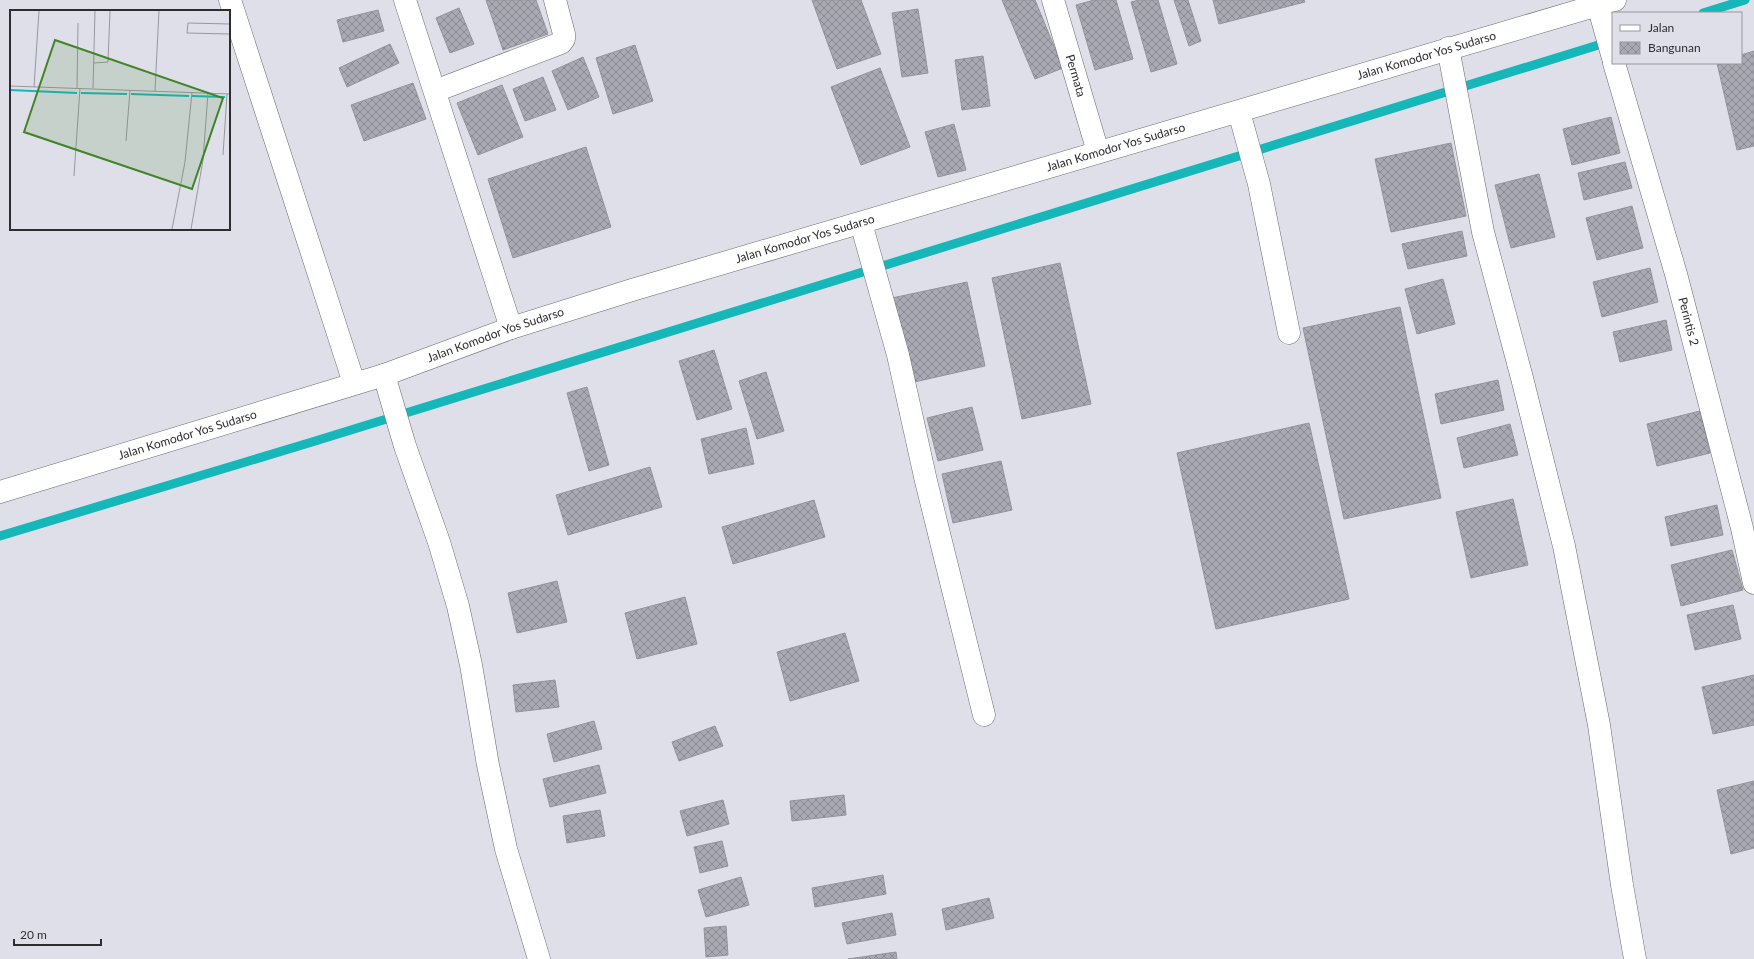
<svg xmlns="http://www.w3.org/2000/svg" width="1754" height="959" viewBox="0 0 1754 959" font-family="Lato,sans-serif">
  <style>
    .lines { fill: none; stroke-linecap: round; stroke-linejoin: round }
    .stream { stroke: #16b7b9; stroke-width: 9 }
    .building { fill: url(#building-cross-hatch); stroke: #93939c }
    .minor-casing { stroke: #696a72; stroke-width: 23 }
    .minor { stroke: #fff; stroke-width: 22 }
    .labels { text-anchor: middle; stroke-width: 3.5; stroke-linejoin: round; paint-order: stroke }
    .street-label { font-size: 12px; fill: #2d2d31; stroke: #dedfe8 }
    .inset-river { fill: none; stroke: #16b7b9; stroke-width: 2 }
    .inset-road { fill: none; stroke: #97989f; stroke-width: 1 }
    .view { fill: #408427; fill-opacity: 0.15; stroke: #408427; stroke-width: 2 }
    .inset-edge { fill: none; stroke: #2d2d31; stroke-width: 2 }
  </style>
  <defs>
    <pattern id="building-cross-hatch" width="8" height="8" patternUnits="userSpaceOnUse"><rect width="8" height="8" fill="#a8a9b2"/><path d="M0 0l8 8M0 8l8-8" fill="none" stroke="#898a91"/></pattern>
  </defs>
  <rect width="100%" height="100%" fill="#dedfe8"/>
  <g class="lines">
    <path class="stream" d="M1703 13 1745 0
      M0 536 312 442 1608 42"/>
  </g>
  <path class="building" d="M486 0H536L548 34 503 50Z
    M812 0H861L881 54 837 69Z
    M1002 0H1035L1063 68 1035 79Z
    M1094 0H1116L1133 59 1095 70 1076 5Z
    M1139 0H1158L1177 64 1151 72 1131 2Z
    M1174 0H1188L1201 41 1189 46Z
    M1213 0H1304L1305 2 1219 24Z
    M459 8 474 44 450 53 436 18Z
    M918 9 928 73 902 77 892 13Z
    M378 10 384 31 343 42 337 20Z
    M390 44 399 63 347 87 339 68Z
    M635 45 653 101 613 114 596 58Z
    M1754 51V146L1737 150 1717 63H1741V55Z
    M983 56 990 106 962 110 955 60Z
    M583 57 599 97 568 110 552 71Z
    M880 68 910 147 861 165 831 87Z
    M543 77 556 110 525 121 513 89Z
    M413 83 426 119 364 141 351 105Z
    M502 85 523 137 478 155 457 103Z
    M1611 117 1620 153 1572 165 1563 129Z
    M954 124 966 170 938 177 925 132Z
    M1451 143 1466 216 1391 232 1375 159Z
    M586 147 611 227 513 258 488 179Z
    M1625 162 1632 188 1584 200 1578 173Z
    M1539 174 1555 237 1511 248 1495 185Z
    M1632 206 1643 248 1597 260 1586 218Z
    M1462 231 1467 256 1408 269 1402 244Z
    M1060 263 1091 404 1022 419 992 278Z
    M1650 268 1658 302 1602 317 1593 282Z
    M1443 279 1455 324 1417 334 1405 289Z
    M967 282 985 366 910 383 892 298Z
    M1400 307 1441 498 1344 519 1303 328Z
    M1666 320 1672 350 1620 362 1613 332Z
    M714 350 732 409 697 420 679 361Z
    M766 372 784 431 757 439 739 381Z
    M1498 380 1504 410 1441 424 1435 394Z
    M587 387 609 465 589 471 567 393Z
    M972 407 983 450 938 461 927 418Z
    M1700 411 1710 453 1657 466 1647 424Z
    M1309 423 1349 599 1216 629 1177 453Z
    M1510 424 1518 455 1464 468 1457 438Z
    M746 428 754 464 709 474 701 439Z
    M1001 461 1012 510 953 523 942 474Z
    M650 467 662 507 568 535 556 495Z
    M1513 499 1528 565 1471 578 1456 512Z
    M814 500 825 537 733 564 722 527Z
    M1717 505 1723 535 1671 546 1665 517Z
    M1732 550 1743 590 1681 606 1671 565Z
    M557 581 567 622 517 633 508 593Z
    M685 597 697 644 637 659 625 613Z
    M1733 605 1741 639 1695 650 1687 615Z
    M845 633 859 681 790 701 777 652Z
    M1754 675V725L1713 734 1702 687Z
    M555 680 559 707 516 712 513 685Z
    M594 721 602 749 554 762 547 734Z
    M715 726 723 746 679 761 672 742Z
    M599 765 606 793 550 807 543 779Z
    M1754 781V848L1731 854 1717 790Z
    M844 795 846 815 792 821 790 801Z
    M723 800 729 824 687 836 680 811Z
    M600 810 605 836 567 843 563 816Z
    M722 841 728 866 700 873 694 847Z
    M883 875 886 894 815 907 812 888Z
    M741 877 749 905 706 917 698 890Z
    M989 898 994 918 946 930 942 909Z
    M892 913 896 935 847 944 842 923Z
    M726 926 728 955 706 957 704 928Z
    M896 952 897 959H848Z"/>
  <g class="lines">
    <g class="minor-casing">
      <g id="minor">
        <path d="M230 0 354 383"/>
        <path d="M405 0 511 328"/>
        <path id="s1" d="M1053 0 1098 152"/>
        <path d="M1598 5 1613 58"/>
        <path d="M1448 48 1483 232 1522 378 1564 546 1599 725 1622 885 1635 959"/>
        <path id="s2" d="M1614 63 1676 274 1742 528 1754 583"/>
        <path d="M435 91 561 43 564 39V34L555 0"/>
        <path d="M1239 112 1259 184 1289 333"/>
        <path d="M861 223 898 355 926 481 984 715"/>
        <path d="M384 375 405 446 439 542 458 606 471 665 488 765 506 849 539 959"/>
        <path id="s3" d="M0 492 384 375 511 328 632 290 1615 0"/>
      </g>
    </g>
    <use href="#minor" class="minor"/>
  </g>
  <g class="labels">
    <g class="street-label">
      <text dy="4" stroke="none"><textPath href="#s3" startOffset="1492">Jalan Komodor Yos Sudarso</textPath></text>
      <text dy="4" stroke="none"><textPath href="#s1" startOffset="79">Permata</textPath></text>
      <text dy="4" stroke="none"><textPath href="#s3" startOffset="1168">Jalan Komodor Yos Sudarso</textPath></text>
      <text dy="4" stroke="none"><textPath href="#s3" startOffset="844">Jalan Komodor Yos Sudarso</textPath></text>
      <text dy="4" stroke="none"><textPath href="#s2" startOffset="269">Perintis 2</textPath></text>
      <text dy="4" stroke="none"><textPath href="#s3" startOffset="520">Jalan Komodor Yos Sudarso</textPath></text>
      <text dy="4" stroke="none"><textPath href="#s3" startOffset="196">Jalan Komodor Yos Sudarso</textPath></text>
    </g>
  </g>
  <g transform="translate(10 10)">
    <rect width="220" height="220" fill="#dedfe8"/>
    <path class="inset-river" d="M0 80 67 83M71 83 117 84M121 84 179 86M182 86 215 87"/>
    <path class="inset-road" d="M220 14 178 13 177 23 220 24M84 53 98 52 100 1M0 76 220 84M24 77 29 1M67 78 68 13M83 78 85 1M145 81 149 1M116 131 120 80M213 145 217 84M64 166 70 78M162 219 175 152 182 82M181 219 193 150 198 83"/>
    <path class="view" d="M45 30 213 88 182 179 14 122Z"/>
    <rect width="220" height="220" class="inset-edge"/>
  </g>
  <rect x="1612" y="12" width="130" height="52" fill="#dedfe8" stroke="#97989f"/>
  <rect x="1620" y="25" width="20" height="6" fill="#ffffff" stroke="#97989f"/>
  <text x="1648" y="32" font-size="12" fill="#2d2d31">Jalan</text>
  <rect x="1620" y="42" width="20" height="12" fill="url(#building-cross-hatch)" stroke="#97989f"/>
  <text x="1648" y="52" font-size="12" fill="#2d2d31">Bangunan</text>
  <path d="M14 939v6h87v-6" fill="none" stroke="#2d2d31" stroke-width="2"/>
  <text x="20" y="939" font-size="12" fill="#2d2d31" stroke="#dedfe8" stroke-width="3" paint-order="stroke">20 m</text>
</svg>
